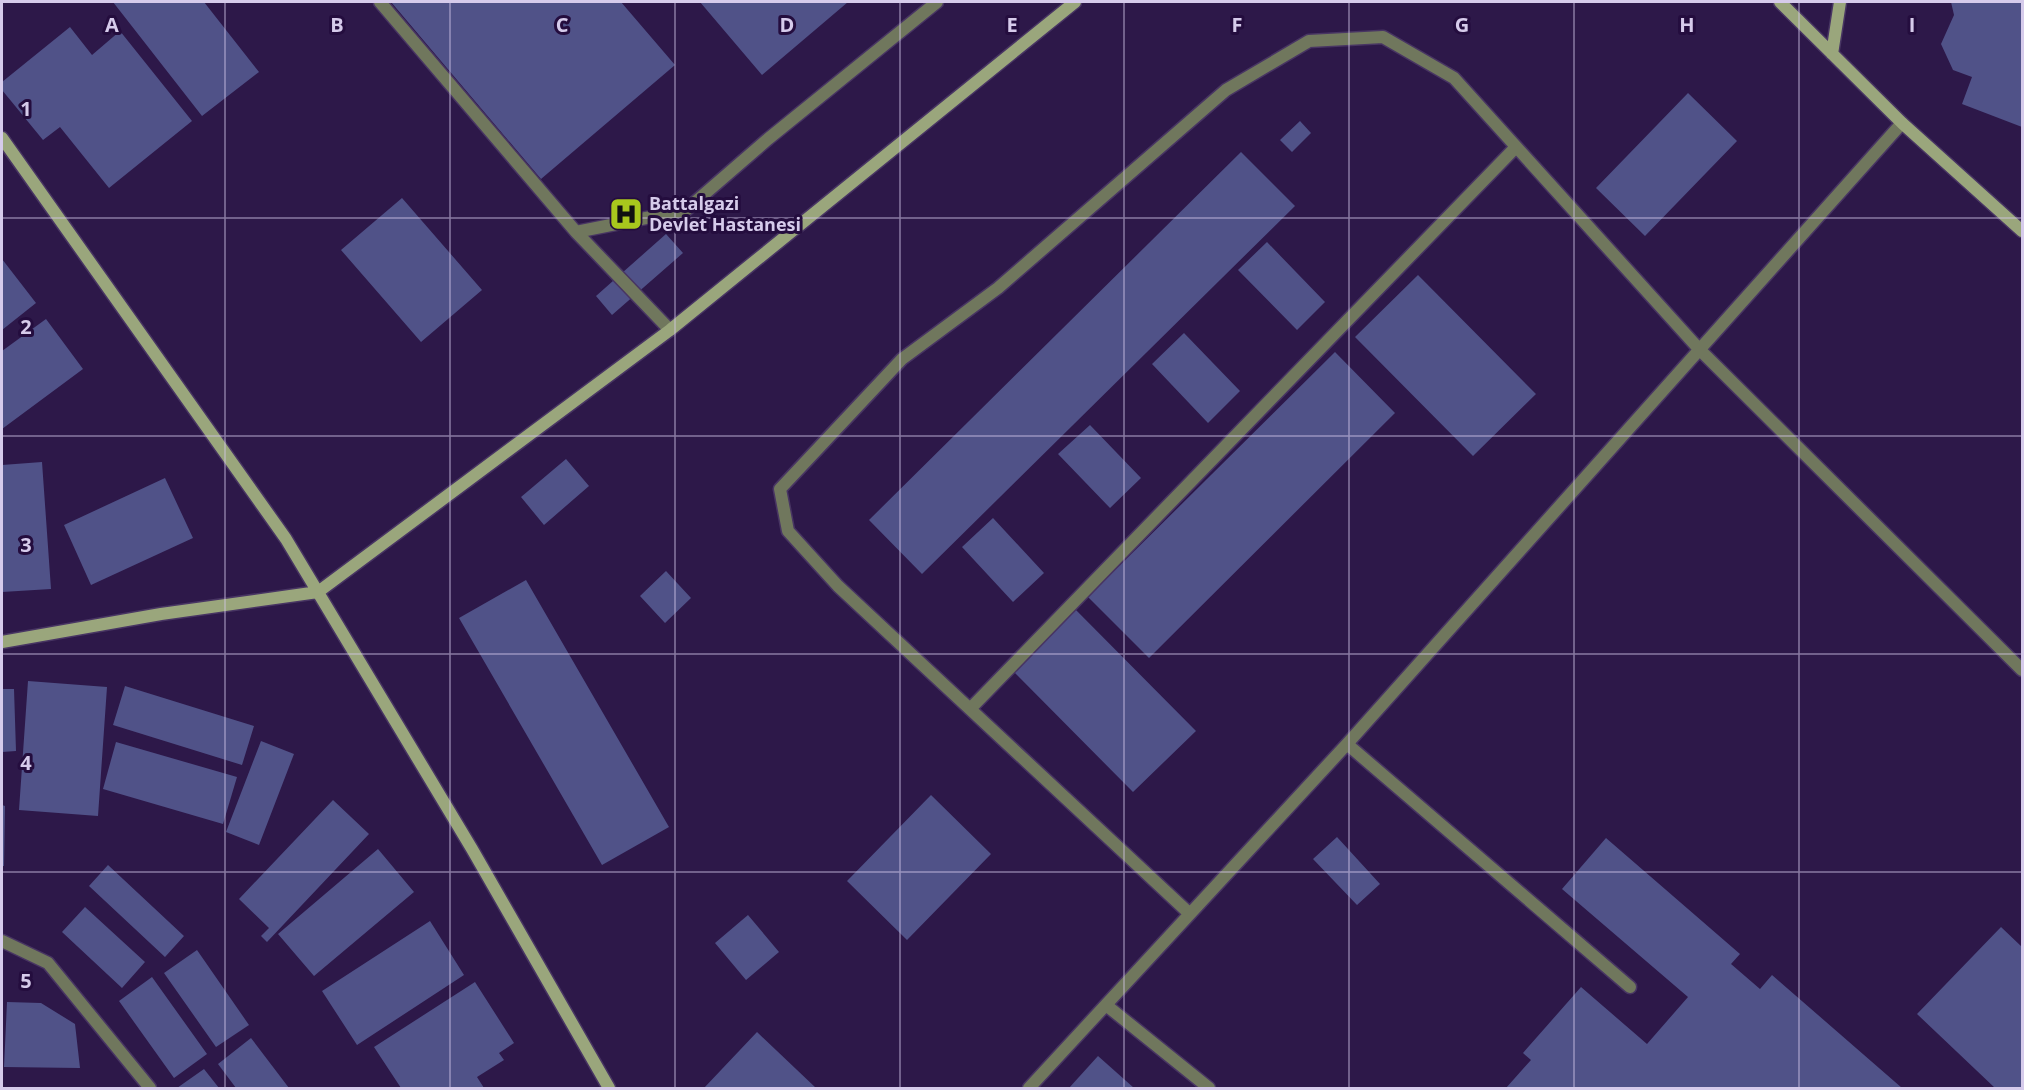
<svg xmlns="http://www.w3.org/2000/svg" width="2024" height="1090" viewBox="0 0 2024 1090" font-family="'Open Sans',sans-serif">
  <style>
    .building { fill: #505288 }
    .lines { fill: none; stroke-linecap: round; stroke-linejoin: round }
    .lane-casing { stroke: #483563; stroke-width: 15 }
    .street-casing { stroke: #483563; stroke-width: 15 }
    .secondary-casing { stroke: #483563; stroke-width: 15 }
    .lane { stroke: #70775d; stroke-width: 12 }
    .street { stroke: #70775d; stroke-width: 12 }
    .secondary { stroke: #9aa67c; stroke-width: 12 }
    .grid { fill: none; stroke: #d6cbeb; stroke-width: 1.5; stroke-opacity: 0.55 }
    .labels { text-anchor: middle; stroke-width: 6; stroke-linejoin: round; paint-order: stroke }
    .poi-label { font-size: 18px; font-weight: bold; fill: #d6cbeb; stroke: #240d3e; text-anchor: start }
    .grid-label { font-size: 20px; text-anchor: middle; font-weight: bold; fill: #d6cbeb; stroke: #240d3e; stroke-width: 6; stroke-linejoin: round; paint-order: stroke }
  </style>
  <rect width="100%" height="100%" fill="#2d1849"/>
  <path class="building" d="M113 2H204L259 72 202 116Z
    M391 2H621L675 65 541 179Z
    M700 2H848L762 75Z
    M1951 2H2022V127L1962 104 1972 77 1953 70 1941 44 1954 15Z
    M70 27 92 55 120 31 192 121 109 188 60 127 43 140 2 90V82Z
    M1688 93 1737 141 1645 236 1596 188Z
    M1300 121 1311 133 1292 152 1280 140Z
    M1241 152 1295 206 922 574 869 520Z
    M402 198 482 290 421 342 341 250Z
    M666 234 683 253 612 315 596 296Z
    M1267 242 1325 302 1297 330 1238 270Z
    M2 259 36 303 2 330Z
    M1418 275 1536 394 1473 456 1355 337Z
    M46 319 83 369 2 429V351Z
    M1184 333 1240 391 1208 423 1152 364Z
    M1335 352 1395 413 1149 658 1088 597Z
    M1090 425 1141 478 1110 508 1058 454Z
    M566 459 589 486 544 525 521 497Z
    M42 462 51 589 2 592V465Z
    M165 478 193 538 91 585 64 525Z
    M993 518 1044 573 1013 602 962 547Z
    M666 571 691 598 665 623 640 596Z
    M526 580 669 827 602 865 459 618Z
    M1072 606 1196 731 1133 792 1009 667Z
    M28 681 107 687 98 816 19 810Z
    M125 686 254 726 242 765 113 725Z
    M2 689H14L16 751 2 752Z
    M261 741 294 754 259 845 226 832Z
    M116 742 237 777 223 824 103 789Z
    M931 795 991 854 907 940 847 881Z
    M333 800 369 834 267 942 261 936 269 928 239 899Z
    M2 805 5 806 4 866H2Z
    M1337 837 1380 884 1357 905 1313 859Z
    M1606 838 1740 954 1731 964 1760 989 1772 975 1902 1088H1506L1531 1060 1523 1053 1581 987 1647 1044 1688 997 1562 889Z
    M378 849 414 892 314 976 278 934Z
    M108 865 184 936 165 957 89 886Z
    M85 907 145 962 122 988 62 932Z
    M748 915 779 952 746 980 715 943Z
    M430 921 464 975 357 1045 322 991Z
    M2001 927 2022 947V1088H1995L1917 1014Z
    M197 950 249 1025 216 1047 164 973Z
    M152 977 207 1054 174 1078 119 1001Z
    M475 982 514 1043 499 1053 504 1060 477 1077 484 1088H401L374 1047Z
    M7 1002 41 1003 75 1024 80 1068 4 1067Z
    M757 1032 816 1088H704Z
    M251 1038 289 1088H236L218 1064Z
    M1098 1056 1134 1088H1069Z
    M204 1069 219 1088H177Z"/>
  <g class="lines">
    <g class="lane-casing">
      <path id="lane" d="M970 709 1516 147
        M1347 744 1630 987
        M1190 914 838 586 788 531 780 489 902 359 998 288 1226 90 1309 41 1383 37 1454 78 1699 349 2022 670
        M1106 1005 1209 1088
        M1029 1088 1347 744 1902 123"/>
    </g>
    <g class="street-casing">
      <path id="street" d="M380 2 576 232 686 210 768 139 937 2
        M576 232 670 330
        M2 941 48 963 150 1088"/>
    </g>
    <g class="secondary-casing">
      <path id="secondary" d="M1780 2 1902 123 2022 231
        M1832 54 1840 2
        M2 138 286 539 472 849 609 1088
        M2 642 161 614 318 592 670 330 1075 2"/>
    </g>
    <use href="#lane" class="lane"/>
    <use href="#street" class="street"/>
    <use href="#secondary" class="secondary"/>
  </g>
  <path class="grid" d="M225 2V1088M450 2V1088M675 2V1088M900 2V1088M1124 2V1088M1349 2V1088M1574 2V1088M1799 2V1088M2 218H2022M2 436H2022M2 654H2022M2 872H2022"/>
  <defs>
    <g id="hospital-square" transform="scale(1.725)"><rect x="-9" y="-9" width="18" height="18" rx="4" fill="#a8c71d" stroke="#240d3e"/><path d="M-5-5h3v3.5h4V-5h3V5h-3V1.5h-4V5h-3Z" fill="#111"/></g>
  </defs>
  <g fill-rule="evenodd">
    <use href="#hospital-square" x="626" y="214"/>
  </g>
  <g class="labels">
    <g class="poi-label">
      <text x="649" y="210">Battalgazi<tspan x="649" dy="21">Devlet Hastanesi</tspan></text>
    </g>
  </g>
  <g class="grid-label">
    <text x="112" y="32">A</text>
    <text x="337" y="32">B</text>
    <text x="562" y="32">C</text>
    <text x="787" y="32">D</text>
    <text x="1012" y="32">E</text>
    <text x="1237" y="32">F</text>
    <text x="1462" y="32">G</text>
    <text x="1687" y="32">H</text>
    <text x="1912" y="32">I</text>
    <text x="26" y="116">1</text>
    <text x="26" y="334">2</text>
    <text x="26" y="552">3</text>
    <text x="26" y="770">4</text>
    <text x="26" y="988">5</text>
  </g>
  <rect width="2024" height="1090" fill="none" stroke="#d6cbeb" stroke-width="6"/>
</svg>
